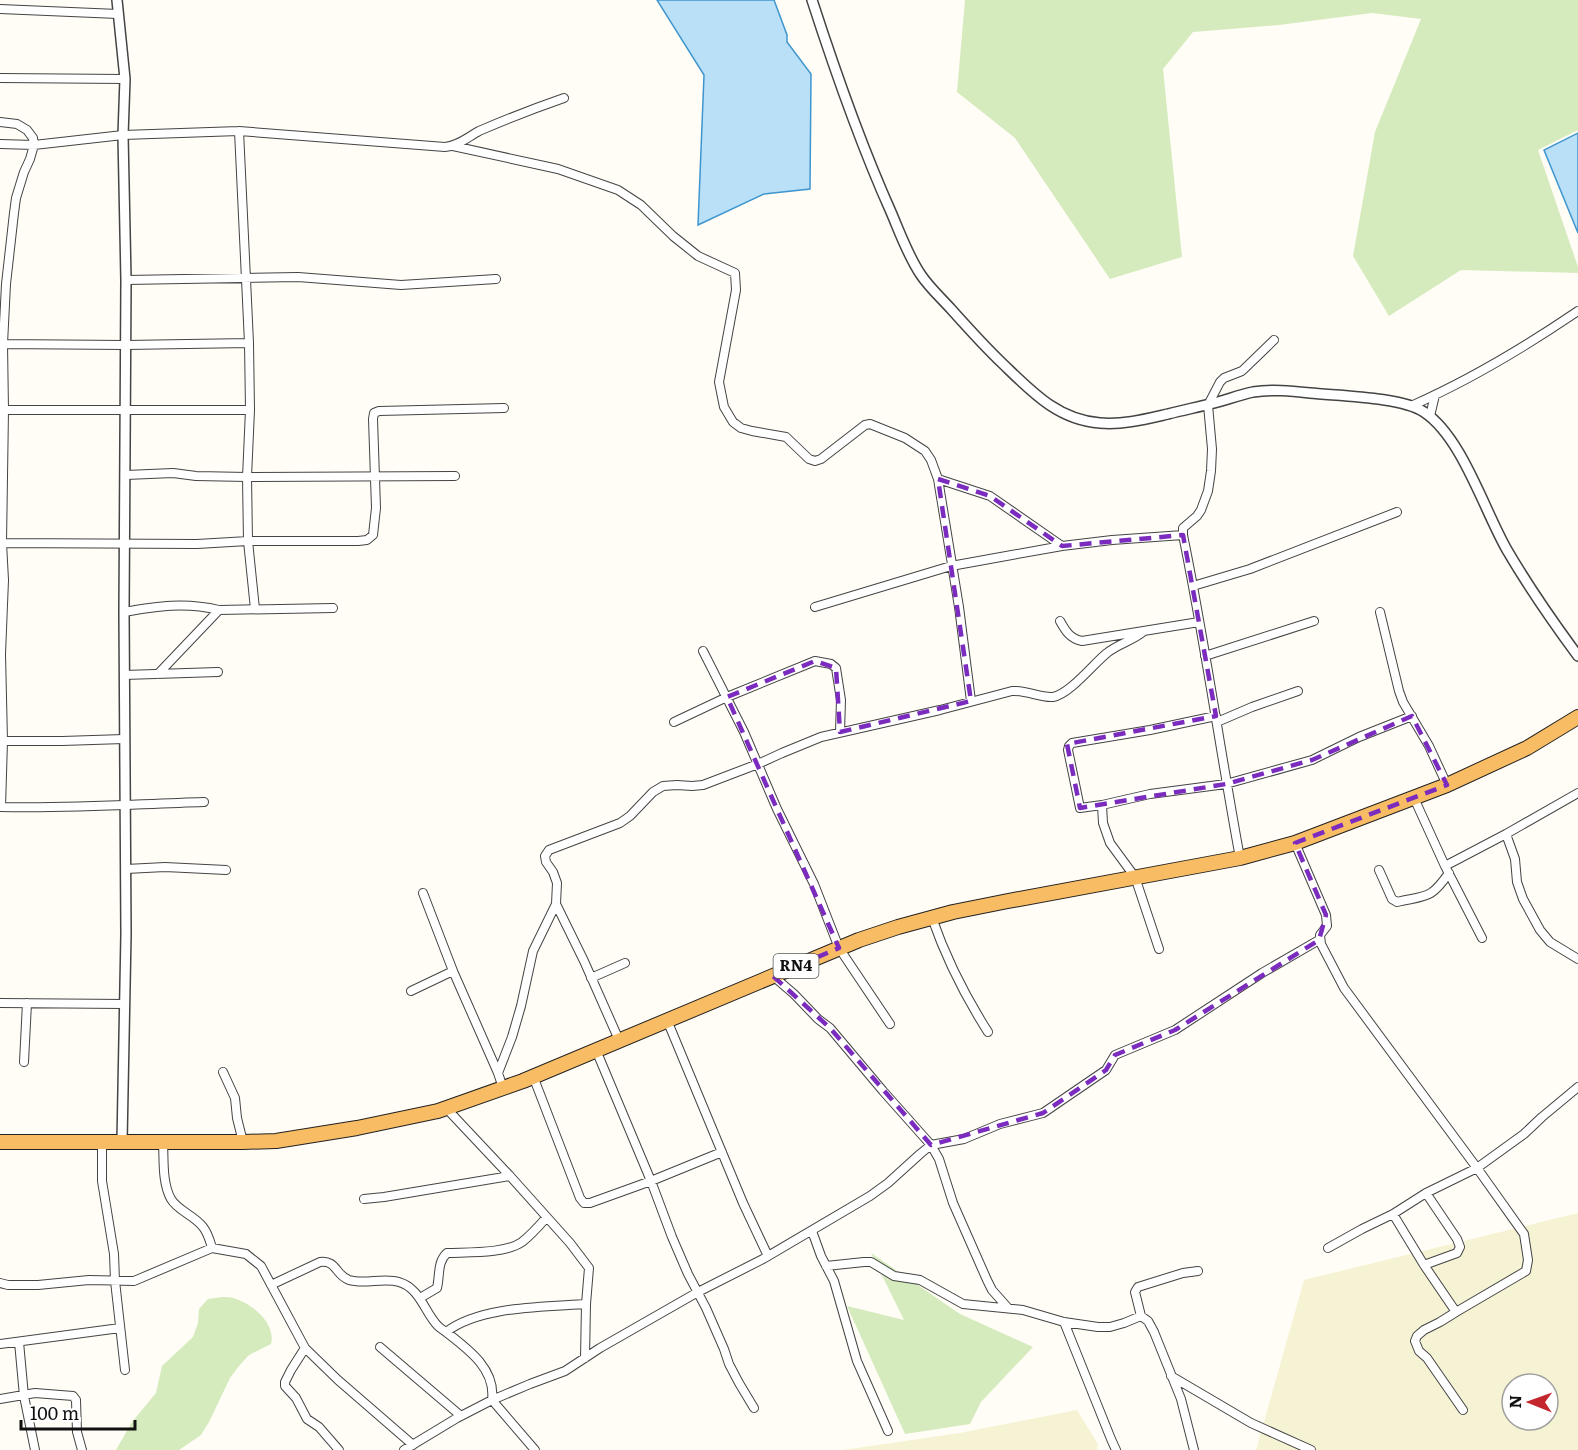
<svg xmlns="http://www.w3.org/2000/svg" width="1578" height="1450" viewBox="0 0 1578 1450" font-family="Literata,serif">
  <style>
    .farmland { fill: #f6f3d4; fill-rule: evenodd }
    .green { fill: #d5ebbd }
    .water { fill: #b9e0f7; stroke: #3f96cf; stroke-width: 1.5 }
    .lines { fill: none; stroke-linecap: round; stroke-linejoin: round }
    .minor-casing { stroke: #444; stroke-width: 10 }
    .tertiary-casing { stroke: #444; stroke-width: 12 }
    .trunk-casing { stroke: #222; stroke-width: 16 }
    .minor { stroke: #fff; stroke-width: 8 }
    .tertiary { stroke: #fff; stroke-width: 9 }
    .trunk { stroke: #f7bc64; stroke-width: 14 }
    .marked { fill: none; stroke: #7b2cbf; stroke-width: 4.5; stroke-dasharray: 12 8; stroke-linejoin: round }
    .labels { text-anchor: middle; stroke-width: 6; stroke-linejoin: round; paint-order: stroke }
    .shield { fill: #fff; stroke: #585858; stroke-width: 1.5 }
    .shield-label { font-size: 15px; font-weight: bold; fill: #111 }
  </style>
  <rect width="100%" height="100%" fill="#fffdf5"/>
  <path class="farmland" d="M1578 1213V1450H1256L1304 1280ZM1512 1384H1548V1420H1512Z
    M1077 1410 1098 1444 1097 1450H843L960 1433Z"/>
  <path class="green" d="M965 0H1578V130L1538 150 1578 267V273L1461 270 1389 316 1353 256 1375 132 1421 19 1372 13 1279 25 1193 32 1163 69 1182 257 1110 279 1015 138 957 92Z
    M871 1253 960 1314 1033 1347 981 1402 970 1424 905 1434 847 1306 904 1320Z
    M222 1297C226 1297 232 1297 236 1299 254 1305 276 1324 271 1344L249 1355 239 1366 230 1378 209 1422 201 1435 179 1450H116L132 1422 156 1393 162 1366 193 1337 198 1323 199 1309 208 1299Z"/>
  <path class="water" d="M657 0H774L787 35V42L811 74 810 189 764 194 698 225 704 75Z
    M1578 133V233L1544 150Z"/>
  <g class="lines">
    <g class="minor-casing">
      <path id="minor" d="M0 9 118 14
        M0 78 125 79
        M0 122 17 124 27 130 33 138 34 145 30 159 24 172 16 198 14 213 6 284 3 344 4 410 2 543 4 580 1 654 3 741 1 807
        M239 131 249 343 250 410 247 477 248 541 255 609
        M0 144 34 145 123 135 239 131 445 147C458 146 468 137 479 131 507 119 535 108 564 98
        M453 146 558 169 618 190 641 205 673 236 698 256 735 273 736 290 719 382 724 407 733 422 741 428 752 431 786 437 809 459 815 461 821 459 865 425 870 424 905 438 925 451 931 460 938 479 959 607 971 701
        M126 280 298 277 401 285 496 279
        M0 344 126 345 249 343
        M1411 406C1470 380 1525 347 1578 311
        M1 410H250
        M1430 416 1435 395
        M126 475 173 473 196 476 247 477 455 476
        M938 479 990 496 1062 546 1112 540 1183 535
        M0 543 197 544 248 541H358L367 540 373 535 376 508 373 419 374 413 379 411 504 408
        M1193 586 1250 569 1397 512
        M815 607 951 566 1062 546
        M124 612C158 606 185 602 219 610
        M1380 612 1399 691 1403 702 1429 746 1447 785
        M1060 621C1065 630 1070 639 1082 641L1199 622
        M703 651 744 732 777 809 814 884 839 948 890 1024
        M1205 656 1314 621
        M158 674 219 610 333 608
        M124 675 218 672
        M1216 716 1150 730 1072 743 1069 746 1068 750 1080 808 1102 805 1150 794 1226 784 1312 760 1359 737 1412 716
        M674 722 727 697 815 661 831 664 836 668 841 700 840 732
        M1217 722 1252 707 1298 691
        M0 741H62L124 739
        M1414 798 1445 866 1482 938
        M1102 805 1103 823 1110 843 1135 877 1159 949
        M0 807C68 809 136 804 204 802
        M1506 834 1515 859 1517 882 1523 899 1540 930 1550 942 1578 959
        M1295 843 1326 915 1327 926 1320 935 1321 944 1344 988 1477 1168 1524 1234 1528 1260 1526 1271 1456 1312
        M1240 858C1220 750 1205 642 1183 535V528L1197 516 1201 510 1208 491 1211 471 1212 449 1208 405 1220 382 1224 378 1242 371 1274 340
        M1445 866 1506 834 1578 793
        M126 869 165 867 226 870
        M1379 870 1392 899 1397 902C1427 895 1430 900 1449 873
        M423 893 453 971
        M556 904 584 961 619 1040
        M932 918C946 958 965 996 988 1032
        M773 976 794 994 818 1019 830 1028 883 1091 931 1145 939 1159 953 1203 987 1280 992 1290 1008 1308
        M591 978 625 963
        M411 991 453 971 498 1073 503 1088
        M0 1003 125 1004
        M667 1020 743 1203 768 1256
        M596 1050 651 1181 672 1237 688 1274 706 1308 724 1349 729 1364 739 1383 754 1408
        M24 1062 27 1003
        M223 1072 235 1098 237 1118 243 1142
        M498 1073 512 1037 521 1006 533 951 556 904 557 883 553 872 546 862 545 856 549 850 620 823 630 816 653 792 663 786 677 785 692 786 703 785 758 764 782 753 821 737 940 710 1012 691C1027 690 1040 698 1053 697 1070 694 1094 663 1107 653 1118 644 1132 641 1143 632
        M533 1076 580 1198 584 1203H590L651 1181 722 1152
        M446 1108 510 1176 570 1243 589 1268 586 1304 585 1358
        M102 1142V1181L114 1254 115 1281 125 1370
        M163 1143C164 1160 162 1183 171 1199 178 1211 194 1215 203 1227 208 1233 210 1241 212 1248L246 1254 261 1266 305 1348 338 1380 413 1445
        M364 1199 384 1197 510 1176
        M1393 1214 1424 1265 1456 1312 1440 1322 1424 1330 1417 1336 1415 1341 1419 1351 1427 1358 1463 1410
        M812 1231 821 1256 834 1281 857 1361 888 1431
        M1328 1248 1362 1229 1393 1214 1426 1193 1477 1168 1524 1134 1542 1117 1578 1087
        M1424 1265 1457 1253 1460 1247 1457 1239 1426 1193
        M826 1266 864 1262H871L894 1276 920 1280 963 1304 1023 1310 1064 1322 1098 1327H1110L1124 1323 1141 1316
        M0 1283 8 1285H38L89 1280 134 1281 212 1248
        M271 1285 320 1262C337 1260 335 1275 349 1280 365 1285 383 1277 399 1282 420 1288 425 1313 438 1326 440 1328 443 1330 446 1332 468 1349 496 1369 492 1400
        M420 1298 437 1288C440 1276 437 1262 447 1253 468 1252 505 1254 522 1242 531 1235 539 1226 546 1218
        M1064 1322 1111 1439 1116 1450
        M446 1332C480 1306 543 1307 586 1304
        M19 1342 24 1396 35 1450
        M0 1344 120 1328
        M380 1347 461 1416
        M305 1348 291 1370 285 1382V1386L296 1398 307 1419 319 1427 339 1450
        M1171 1376 1251 1423 1311 1450
        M0 1399 35 1393 73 1396 76 1400 77 1432 82 1450
        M492 1400 535 1450
        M404 1450 457 1418 492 1400 530 1384 565 1371 600 1348 698 1292 763 1259 870 1196 888 1183 920 1154 931 1145 964 1139 1000 1124 1043 1113 1106 1070 1115 1055 1175 1030 1262 973 1319 940
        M1194 1450 1181 1399 1154 1332 1148 1321 1141 1316 1135 1292 1138 1287 1183 1273 1198 1271"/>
    </g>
    <g class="tertiary-casing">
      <path id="tertiary" d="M117 0 125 79 123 135 126 280 124 612 126 934 122 1142
        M812 0C835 71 860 143 891 212 900 233 908 256 921 275 929 287 941 298 951 309 968 328 985 347 1003 364 1032 392 1058 420 1100 423 1123 425 1146 419 1168 414 1183 410 1199 407 1214 403 1226 400 1239 395 1253 392 1272 389 1291 391 1310 393 1339 396 1402 397 1424 412 1462 437 1484 510 1507 550 1528 586 1553 622 1578 656"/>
    </g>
    <g class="trunk-casing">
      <path id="trunk" d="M0 1142H243L276 1141 357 1128 438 1111 523 1081 859 940 898 927 953 912 1008 901 1240 858 1295 843 1447 785 1527 748 1578 717"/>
    </g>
    <use href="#minor" class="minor"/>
    <use href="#tertiary" class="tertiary"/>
    <use href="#trunk" class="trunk"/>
  </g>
  <path class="marked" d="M938 479 990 496 1062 546 1183 535 1216 716 1067 744 1080 808 1226 784 1312 760 1412 716 1447 785 1295 843 1326 915 1319 940 1175 1030 1115 1055 1106 1070 1043 1113 931 1145 830 1028 773 976 839 948 727 697 815 661 836 668 840 732 971 701Z"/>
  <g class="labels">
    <rect class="shield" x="773.5" y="954" width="45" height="24" rx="4.5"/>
    <g class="shield-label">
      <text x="796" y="971">RN4</text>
    </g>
  </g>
  <g transform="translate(1530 1402) rotate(271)"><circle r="28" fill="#ffffff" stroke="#a0a0a0" stroke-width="1.5"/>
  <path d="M0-4.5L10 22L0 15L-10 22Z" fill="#c4262e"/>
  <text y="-9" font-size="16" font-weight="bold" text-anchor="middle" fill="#111111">N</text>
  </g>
  <path d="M21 1420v9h114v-9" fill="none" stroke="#111111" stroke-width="3"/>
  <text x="30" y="1420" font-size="18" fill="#111111" stroke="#ffffff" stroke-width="4.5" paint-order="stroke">100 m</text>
</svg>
